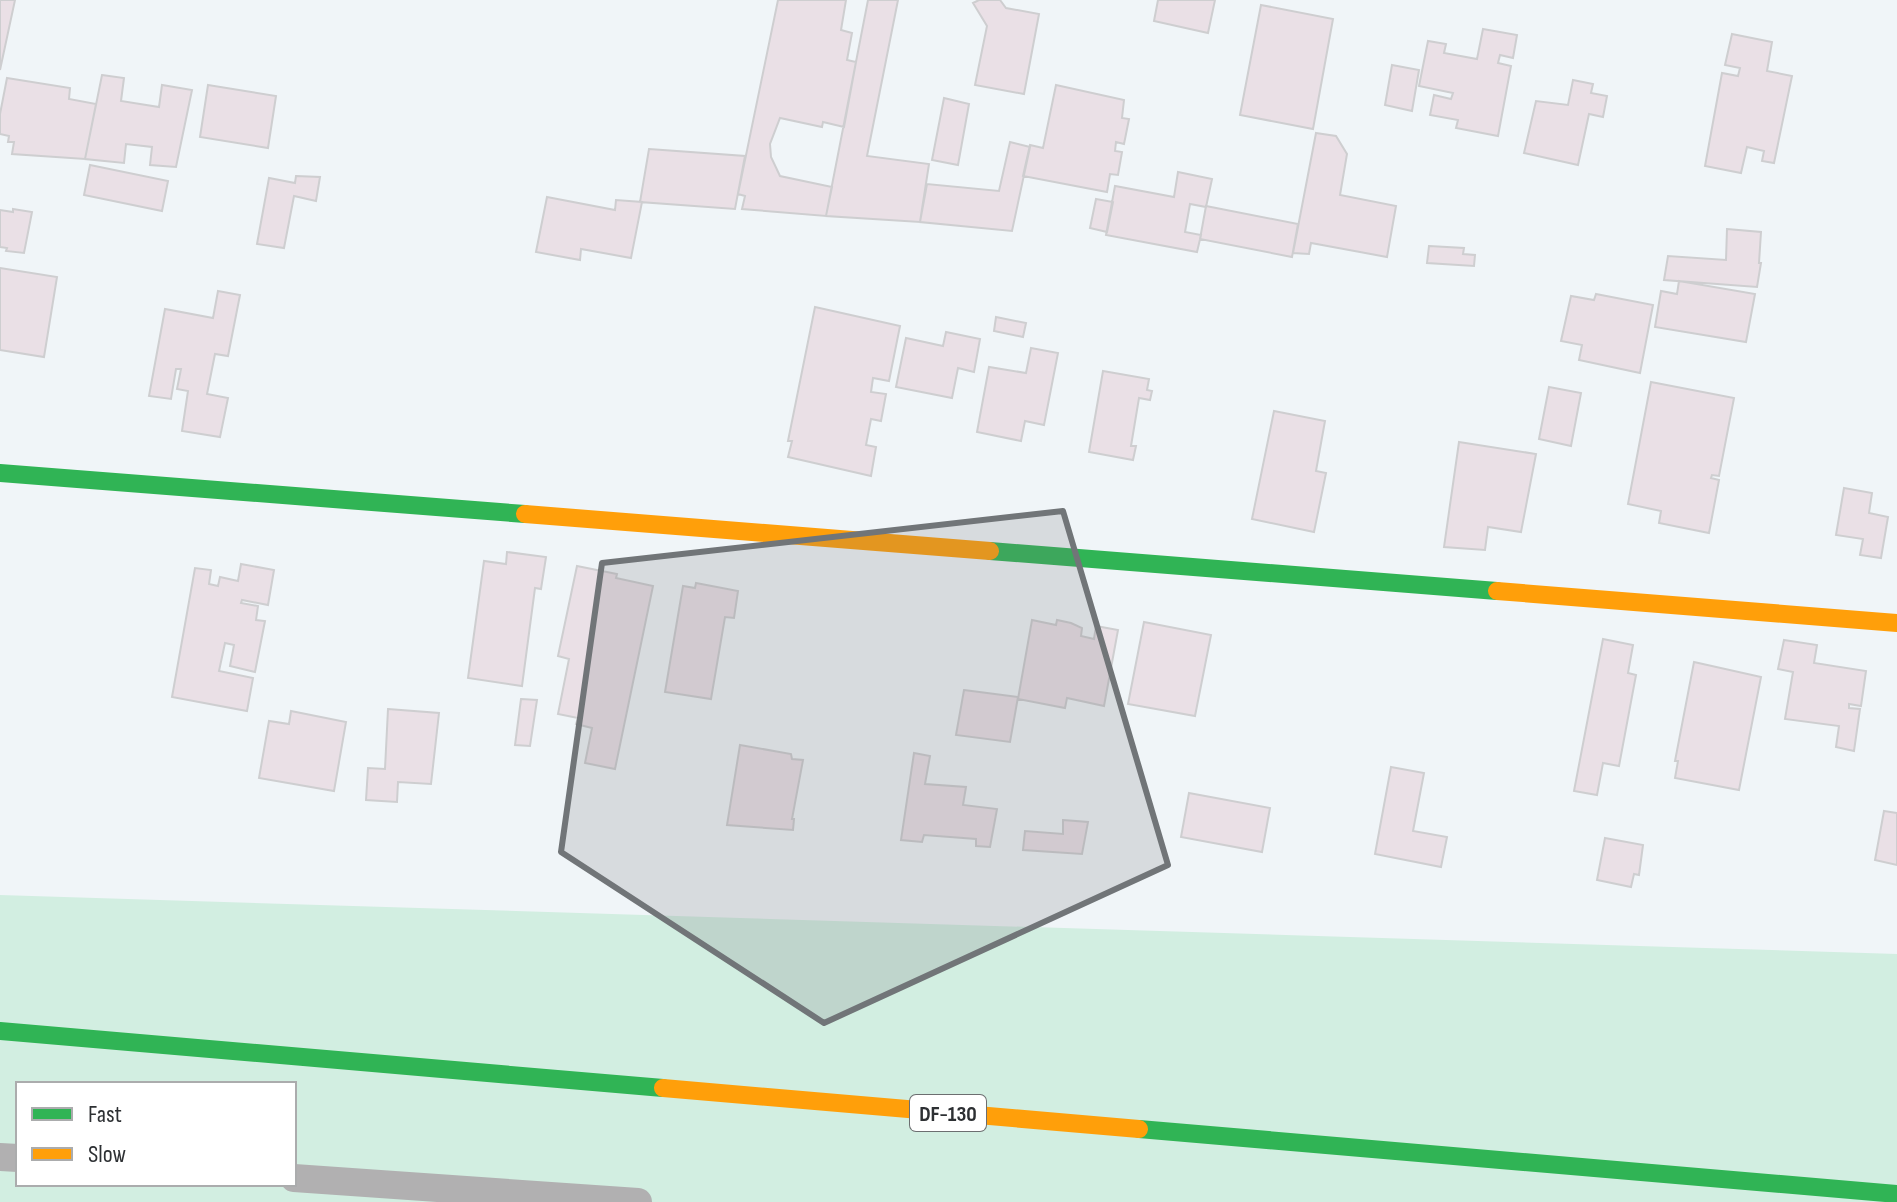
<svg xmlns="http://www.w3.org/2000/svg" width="1897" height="1202" viewBox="0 0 1897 1202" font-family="'Sofia Sans Condensed',sans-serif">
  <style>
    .green { fill: #d2eee1; fill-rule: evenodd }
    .building { fill: #eae0e6; stroke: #ceced0; stroke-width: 2 }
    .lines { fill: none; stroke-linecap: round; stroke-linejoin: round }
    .street { stroke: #b1b0b1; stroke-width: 28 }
    .fast { stroke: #30b455; stroke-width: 18 }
    .slow { stroke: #ff9f0a; stroke-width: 18 }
    .marked { fill: #717578; fill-opacity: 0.2; stroke: #717578; stroke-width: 6; stroke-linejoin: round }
    .labels { text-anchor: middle; stroke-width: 7; stroke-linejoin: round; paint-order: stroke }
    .shield { fill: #fff; stroke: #6c6e70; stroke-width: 2 }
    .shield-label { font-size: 22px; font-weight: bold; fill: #2d3033 }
  </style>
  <rect width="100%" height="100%" fill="#f0f5f8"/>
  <path class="green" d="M0 895 1897 954V1202H0ZM18 1084H294V1184H18Z"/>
  <path class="building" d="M0 0H15L0 70Z
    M778 0H846L841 30 852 33 847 60 856 62 844 127 823 122 822 127 780 118 770 144 771 157 780 176 832 187 826 216 742 209 745 196 738 194Z
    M868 0H898L867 156 929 164 920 222 826 216Z
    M979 0H1000L1006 8 1039 14 1024 94 975 85 987 26 973 3Z
    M1158 0H1215L1208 33 1154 21Z
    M1261 5 1333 19 1313 129 1240 115Z
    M1483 29 1517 35 1513 58 1500 55 1498 63 1511 66 1498 136 1456 128 1458 120 1430 115 1434 95 1451 99 1453 93 1419 86 1428 41 1446 44 1444 53 1477 59Z
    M1732 34 1772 42 1767 71 1792 76 1774 163 1762 161 1764 151 1747 147 1741 173 1705 166 1722 73 1738 76 1740 68 1725 65Z
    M1392 65 1419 70 1412 111 1385 105Z
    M102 75 124 78 121 101 159 107 162 85 192 90 176 167 150 165 152 147 126 144 124 163 85 159Z
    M7 78 70 88 69 99 96 104 85 159 12 154 14 142H8L9 136 0 134V114Z
    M1573 80 1593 84 1591 93 1607 96 1603 117 1589 114 1578 165 1524 153 1536 101 1568 105Z
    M208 85 276 96 268 148 200 137Z
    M1056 85 1124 100 1122 118 1129 119 1124 144 1116 142 1115 151 1122 152 1118 175 1110 174 1107 192 1023 176 1030 145 1043 148Z
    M944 98 969 104 958 165 932 160Z
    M1316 133 1336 136 1347 154 1340 195 1396 206 1387 257 1311 243 1309 254 1293 253Z
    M1010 142 1030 147 1012 231 920 222 927 184 999 191Z
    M649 149 745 156 735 209 640 202Z
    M90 165 168 181 162 211 84 195Z
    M1178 172 1212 179 1206 207 1190 204 1185 232 1201 235 1197 252 1106 235 1115 186 1174 197Z
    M296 176 320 177 316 201 294 196 284 248 257 244 269 178 295 183Z
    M547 197 615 210 616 200 642 202 631 258 581 249 580 260 536 252Z
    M1096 199 1113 202 1107 232 1090 228Z
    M1206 206 1298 224 1292 257 1200 239Z
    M13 209 32 212 24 253 6 251 7 248 0 247V210L13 212Z
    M1727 229 1761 232 1759 263H1761L1757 287 1664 280 1668 256 1726 260Z
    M1429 246 1464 248 1463 254 1475 255 1474 266 1427 263Z
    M0 268 57 277 44 357 0 350Z
    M1679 281 1755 294 1746 342 1655 327 1661 291 1677 294Z
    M218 291 240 295 228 356 215 354 207 394 228 398 220 437 182 431 188 391 177 389 181 369H176L171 399 149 396 165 309 213 318Z
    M1596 294 1653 305 1640 373 1579 360 1582 345 1561 341 1571 296 1594 300Z
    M815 307 900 326 889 381 873 378 871 392 886 394 881 421 871 419 866 445 876 447 871 476 788 457 792 441H788Z
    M996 317 1026 323 1023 337 994 331Z
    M946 332 980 339 974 372 958 368 952 398 896 387 906 338 943 346Z
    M1031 348 1058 353 1044 425 1025 421 1021 441 977 432 989 367 1026 373Z
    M1103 371 1149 379 1147 390 1152 391 1150 400 1139 398 1131 446H1136L1133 460 1089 452Z
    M1651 382 1734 398 1719 476 1712 475 1711 478 1719 480 1709 533 1659 523 1661 511 1628 504Z
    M1549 387 1581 393 1571 446 1539 439Z
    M1274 411 1325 421 1316 471 1326 473 1314 532 1252 519Z
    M1459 442 1536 454 1521 532 1488 527 1485 550 1444 547Z
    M1844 488 1872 493 1869 513 1888 517 1881 558 1860 555 1863 539 1836 535Z
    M507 552 546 557 541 589 535 588 522 686 468 678 484 561 506 564Z
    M241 564 274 570 268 605 242 600 241 603 258 606 256 620 265 621 255 672 230 666 234 645 225 643 219 671 253 678 247 711 172 697 195 568 211 570 209 584 218 586 220 577 238 581Z
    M577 566 617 574 616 578 653 586 615 769 585 763 592 728 576 724 578 718 558 714 569 659 558 656Z
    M696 583 738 591 734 618 725 617 711 699 665 692 683 586 695 588Z
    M1032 620 1056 625 1057 620 1071 623 1082 628 1081 636 1094 639 1096 626 1118 630 1104 706 1067 698 1065 708 1018 699Z
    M1144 622 1211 635 1195 716 1128 704Z
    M1603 639 1633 645 1628 673 1636 675 1619 766 1603 763 1597 795 1574 791Z
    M1784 640 1817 645 1814 663 1866 671 1861 706 1849 704V708L1860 709 1854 751 1836 747 1839 726 1785 719 1793 672 1778 669Z
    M1694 662 1761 677 1739 790 1675 778 1678 761H1675Z
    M964 690 1018 697 1010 742 956 735Z
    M521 699 537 700 530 746 515 745Z
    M388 709 439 713 431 784 398 782 397 802 366 800 368 768 385 769Z
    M291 711 346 722 334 791 259 778 269 721 289 724Z
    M740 745 791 754 792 759 803 760 792 819H794L793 830 727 825Z
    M914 753 930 756 925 784 966 787 963 805 997 809 990 847 976 846V839L924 835 922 842 901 840Z
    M1391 767 1424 773 1413 831 1447 837 1441 867 1375 854Z
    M1189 793 1270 808 1262 852 1181 837Z
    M1884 811 1897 813V865L1875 860Z
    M1063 820 1088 822 1082 854 1023 850 1025 831 1063 834Z
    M1605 838 1643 845 1639 875 1634 874 1631 887 1597 880Z"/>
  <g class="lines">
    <path class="street" d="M0 1157 18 1158
      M294 1178 638 1202"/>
    <path class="fast" d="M0 473 525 514
      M990 551 1497 591
      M0 1031 663 1088
      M1139 1129 1897 1194"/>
    <path class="slow" d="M525 514 990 551
      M1497 591 1897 623
      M663 1088 1139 1129"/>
  </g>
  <path class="marked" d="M1063 511 1168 865 824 1023 561 852 602 563Z"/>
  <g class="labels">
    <rect class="shield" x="910" y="1095" width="76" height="36" rx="6"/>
    <g class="shield-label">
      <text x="948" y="1121">DF-130</text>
    </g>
  </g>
  <rect x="16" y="1082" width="280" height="104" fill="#ffffff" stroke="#abacad" stroke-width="2"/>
  <rect x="32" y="1108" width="40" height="12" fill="#30b455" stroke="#abacad" stroke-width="2"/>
  <text x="88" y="1122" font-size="24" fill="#2d3033">Fast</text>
  <rect x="32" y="1148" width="40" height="12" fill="#ff9f0a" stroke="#abacad" stroke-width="2"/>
  <text x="88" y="1162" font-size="24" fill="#2d3033">Slow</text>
</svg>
